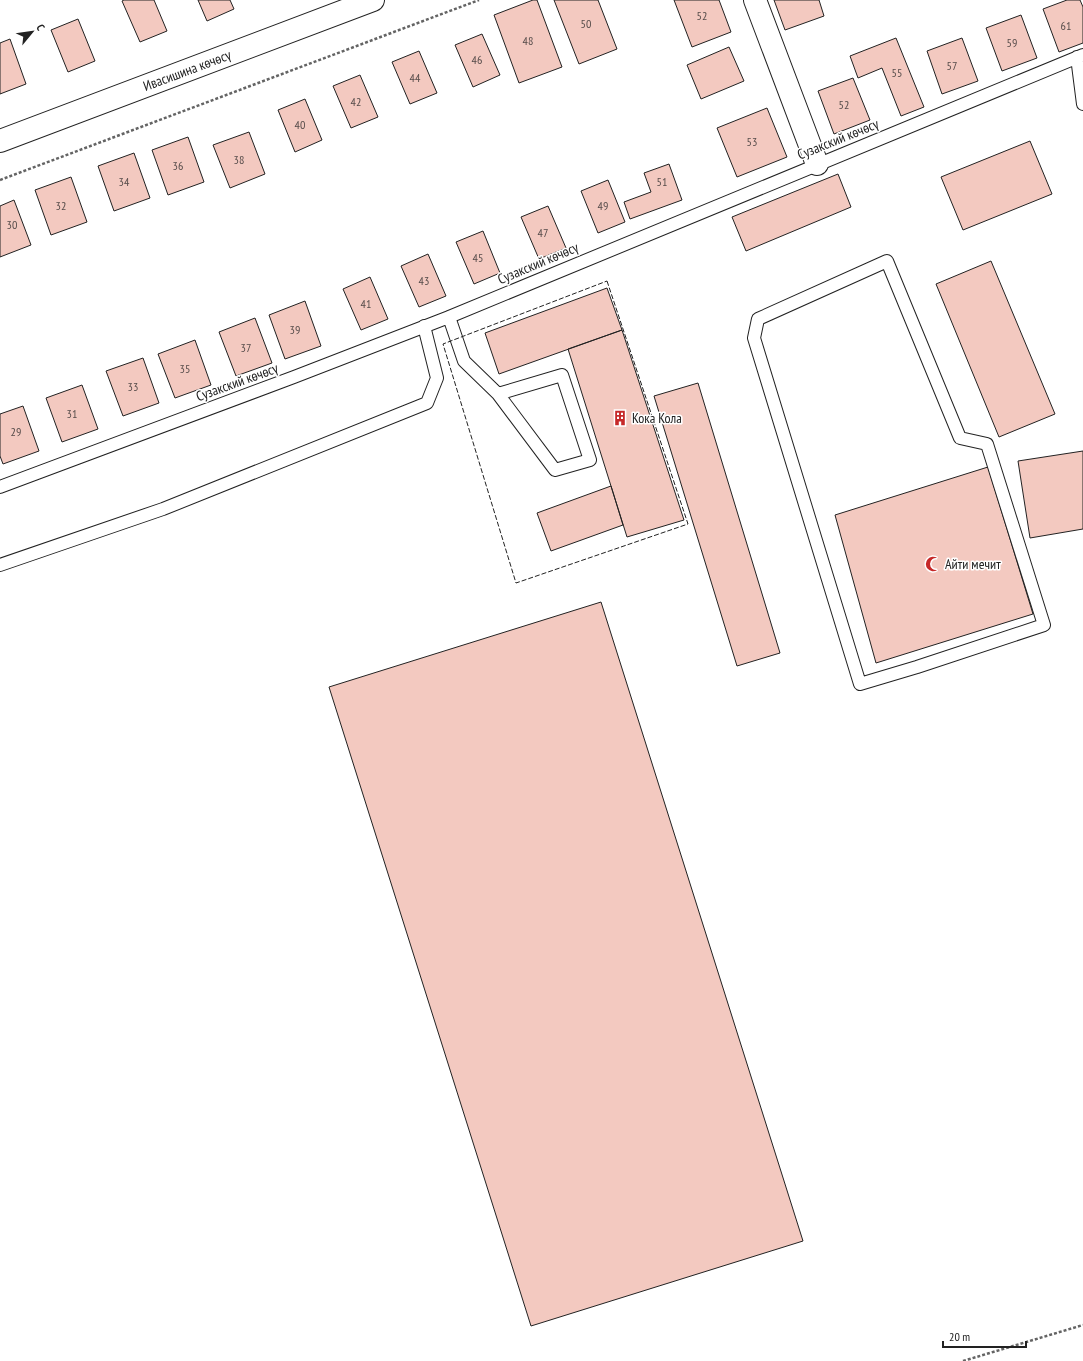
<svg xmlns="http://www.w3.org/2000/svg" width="1083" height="1361" viewBox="0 0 1083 1361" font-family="'PT Sans Narrow',sans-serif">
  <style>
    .building { fill: #f3c9c0; stroke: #222 }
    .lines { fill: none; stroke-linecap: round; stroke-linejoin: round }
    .service-casing { stroke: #222; stroke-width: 14 }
    .minor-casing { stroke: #222; stroke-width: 24 }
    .tertiary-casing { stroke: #222; stroke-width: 24 }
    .path { stroke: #646464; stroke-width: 2.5; stroke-dasharray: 3 2; stroke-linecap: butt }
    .service { stroke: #fff; stroke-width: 12 }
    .minor { stroke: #fff; stroke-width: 22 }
    .tertiary { stroke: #fff; stroke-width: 22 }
    .fence { stroke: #222; stroke-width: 1; stroke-dasharray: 5 2; stroke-linecap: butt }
    .labels { text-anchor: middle; stroke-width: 3; stroke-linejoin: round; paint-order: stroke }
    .number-label { font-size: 12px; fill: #564c4a }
    .street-label { font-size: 14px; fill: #222; stroke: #fff }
    .poi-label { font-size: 14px; fill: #222; stroke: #fff; text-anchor: start }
  </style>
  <rect width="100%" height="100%" fill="#fff"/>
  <path class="building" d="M124 0H154L167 31 140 42 122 1Z
    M198 0H230L234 9 207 21Z
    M533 0H537L562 67 519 83 494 15Z
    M554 0H598L617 49 579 64Z
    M674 0H719L731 32 692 47Z
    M774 0H819L824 16 785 30Z
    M1067 0H1080L1083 7V43L1059 52 1043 9Z
    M1021 15 1037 58 1002 71 986 28Z
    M78 19 95 61 68 72 51 30Z
    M482 34 500 75 473 87 455 45Z
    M896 38 924 107 901 116 882 68 858 78 850 56Z
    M962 38 978 81 942 94 927 51Z
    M10 39 26 84 0 94V43Z
    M729 47 744 81 701 99 687 65Z
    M419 51 437 93 410 104 392 62Z
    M360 75 378 117 351 128 333 86Z
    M853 78 870 120 834 134 818 91Z
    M305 99 322 140 295 152 278 110Z
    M767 108 787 157 737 177 717 128Z
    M249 132 265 174 230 188 213 145Z
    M188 137 204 182 168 195 152 150Z
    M1030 141 1052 194 963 230 941 177Z
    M134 153 150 198 114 211 98 166Z
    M669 164 682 200 630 219 624 202 651 192 644 173Z
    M838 174 851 207 746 251 732 217Z
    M71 177 87 222 51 235 35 190Z
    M608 180 625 222 598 233 581 191Z
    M14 200 31 245 0 257V206Z
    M548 206 566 248 539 259 521 217Z
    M483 231 500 273 474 284 456 242Z
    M428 254 446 296 419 307 401 266Z
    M991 261 1055 414 999 437 936 284Z
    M370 277 388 319 361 330 343 289Z
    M607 288 622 330 499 374 485 333Z
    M305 301 321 346 285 359 269 315Z
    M255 318 272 363 236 376 219 332Z
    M622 330 684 520 627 537 568 349Z
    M195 340 211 385 175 398 158 354Z
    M143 358 159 403 123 416 106 371Z
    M698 383 780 653 737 666 654 396Z
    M82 385 98 429 62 442 46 398Z
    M23 406 39 451 3 464 0 456V414Z
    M1083 451V529L1030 538 1018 461Z
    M988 467 1033 614 876 663 835 515Z
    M611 486 623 525 551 551 537 513Z
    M601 602 803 1241 531 1326 329 687Z"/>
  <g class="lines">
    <g class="service-casing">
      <path id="service" d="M1077 57 1083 104
        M887 261 960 438 987 444 1044 625 917 667 860 684 754 338 758 319Z
        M449 317 464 361 498 394 562 375 590 460 555 470 498 394
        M0 487 294 377 449 317 1083 55
        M0 565 163 509 427 403 437 378 424 326"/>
    </g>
    <g class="minor-casing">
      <path id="minor" d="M755 0 817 164"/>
    </g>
    <g class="tertiary-casing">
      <g id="tertiary">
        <path id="s1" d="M0 141 373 0"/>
      </g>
    </g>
    <path class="path" d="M0 180 479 0
      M963 1361 1083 1325"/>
    <use href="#service" class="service"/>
    <use href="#minor" class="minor"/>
    <use href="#tertiary" class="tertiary"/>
    <path class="fence" d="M607 281 688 524 516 583 443 344Z"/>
  </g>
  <defs>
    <g id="building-bare" transform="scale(1.2)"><path d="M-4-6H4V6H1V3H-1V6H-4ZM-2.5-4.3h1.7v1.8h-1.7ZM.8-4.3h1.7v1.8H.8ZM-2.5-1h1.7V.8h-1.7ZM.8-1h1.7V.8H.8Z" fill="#c62828" stroke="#fff" stroke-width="2.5" paint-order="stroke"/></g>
    <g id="mosque-bare" transform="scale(1.2)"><path d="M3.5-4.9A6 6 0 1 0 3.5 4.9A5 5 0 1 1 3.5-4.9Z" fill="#c62828" stroke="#fff" stroke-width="2.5" paint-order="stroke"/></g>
  </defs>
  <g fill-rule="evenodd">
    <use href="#building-bare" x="620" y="418"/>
    <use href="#mosque-bare" x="933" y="564"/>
  </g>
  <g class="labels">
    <g class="number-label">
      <text x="702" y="20">52</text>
      <text x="586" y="28">50</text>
      <text x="1066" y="30">61</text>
      <text x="528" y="45">48</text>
      <text x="1012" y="47">59</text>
      <text x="477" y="64">46</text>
      <text x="952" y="70">57</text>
      <text x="897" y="77">55</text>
      <text x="415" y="82">44</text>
      <text x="356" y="106">42</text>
      <text x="844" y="109">52</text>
      <text x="300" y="129">40</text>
      <text x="752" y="146">53</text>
      <text x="239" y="164">38</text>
      <text x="178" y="170">36</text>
      <text x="124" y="186">34</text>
      <text x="662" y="186">51</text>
      <text x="61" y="210">32</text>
      <text x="603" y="210">49</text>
      <text x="12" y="229">30</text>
      <text x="543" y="237">47</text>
      <text x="478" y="262">45</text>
      <text x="424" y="285">43</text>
      <text x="366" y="308">41</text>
      <text x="295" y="334">39</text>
      <text x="246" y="352">37</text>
      <text x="185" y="373">35</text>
      <text x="133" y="391">33</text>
      <text x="72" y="418">31</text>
      <text x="16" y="436">29</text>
    </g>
    <g class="street-label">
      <text dy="5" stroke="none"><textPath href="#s1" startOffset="200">Ивасишина көчөсү</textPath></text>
      <text transform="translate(838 139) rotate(-22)" y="5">Сузакский көчөсү</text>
      <text transform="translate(538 263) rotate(-23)" y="5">Сузакский көчөсү</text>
      <text transform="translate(237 382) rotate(-20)" y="5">Сузакский көчөсү</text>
    </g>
    <g class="poi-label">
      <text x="632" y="423">Кока Кола</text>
      <text x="945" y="569">Айти мечит</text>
    </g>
  </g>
  <g transform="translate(32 32) rotate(61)" stroke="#ffffff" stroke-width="3" paint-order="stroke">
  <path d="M0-3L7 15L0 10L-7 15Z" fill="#222222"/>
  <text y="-6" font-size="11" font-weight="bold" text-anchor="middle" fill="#222222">С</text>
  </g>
  <path d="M943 1341v6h83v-6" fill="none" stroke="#222222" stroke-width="2"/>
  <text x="949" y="1341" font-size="12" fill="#222222" stroke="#ffffff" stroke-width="3" paint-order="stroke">20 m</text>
</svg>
